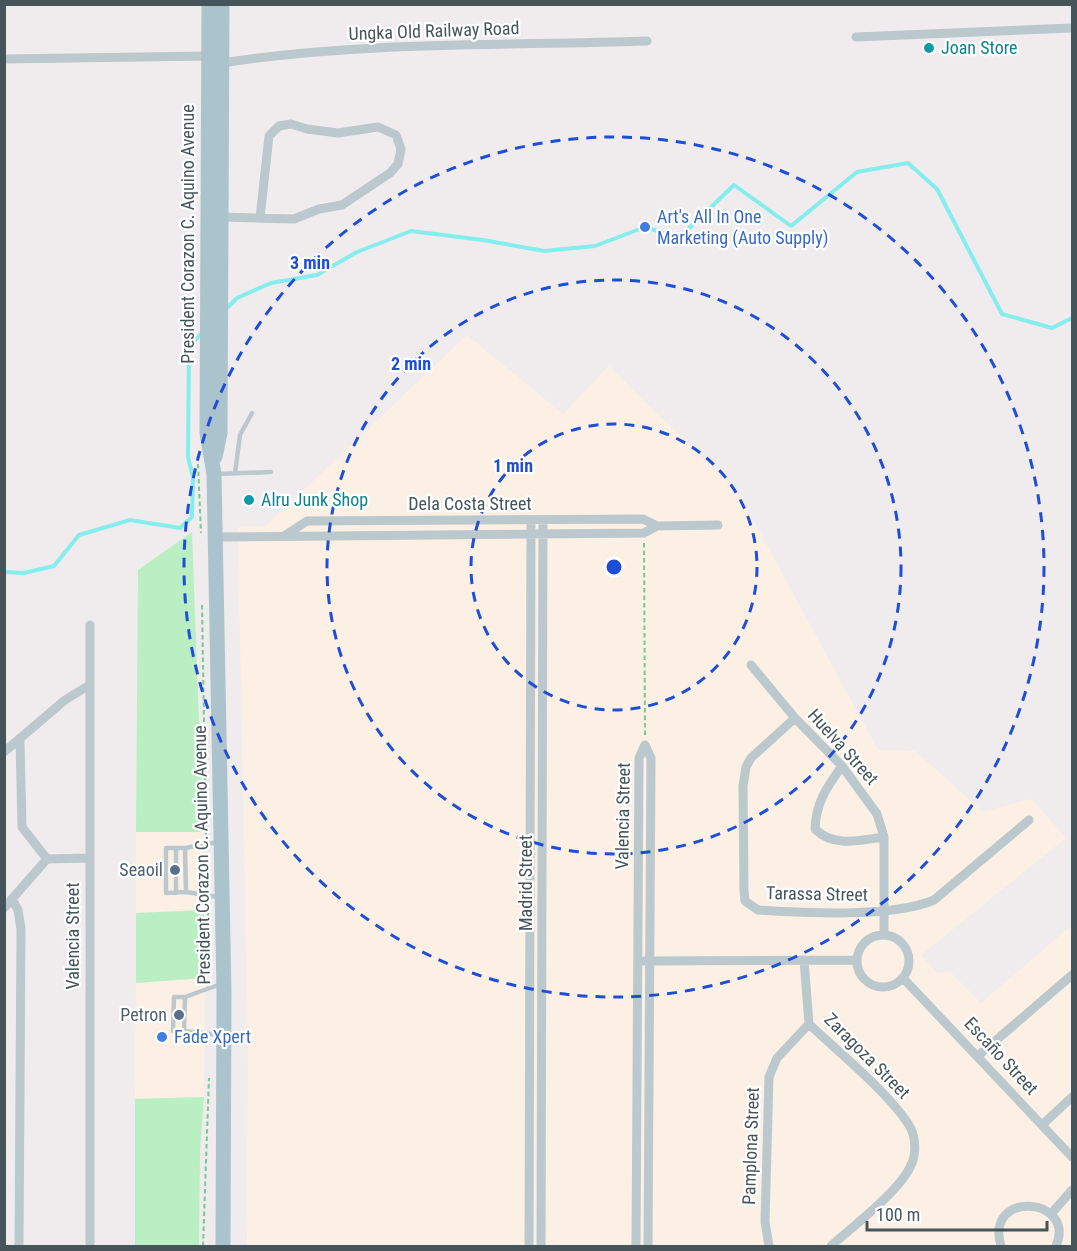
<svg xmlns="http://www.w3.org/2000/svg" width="1077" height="1251" viewBox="0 0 1077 1251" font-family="'Roboto Condensed',sans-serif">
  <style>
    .commercial { fill: #fcf0e4 }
    .green { fill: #b9efc3 }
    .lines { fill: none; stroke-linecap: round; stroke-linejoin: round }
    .stream { stroke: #85eded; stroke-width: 4 }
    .path { stroke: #71cd8d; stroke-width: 2; stroke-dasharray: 4.5 3; stroke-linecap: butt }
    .service { stroke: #bbc8cd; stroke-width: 4.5 }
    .minor { stroke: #bbc8cd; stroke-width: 9 }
    .primary { stroke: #abc3cd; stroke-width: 15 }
    .ring { fill: none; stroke: #1d4ed8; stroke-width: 3; stroke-dasharray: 10 8 }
    .culture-dot { fill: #0f9aa8; stroke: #fff; stroke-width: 2 }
    .shop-dot { fill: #3f7fe0; stroke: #fff; stroke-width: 2 }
    .service-dot { fill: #5c6f8a; stroke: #fff; stroke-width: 2 }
    .labels { text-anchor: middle; stroke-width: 4.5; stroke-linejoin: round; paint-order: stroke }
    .street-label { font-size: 18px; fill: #45555a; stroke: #fff }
    .culture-label { font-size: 18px; fill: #0d838f; stroke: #fff; text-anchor: start }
    .shop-label { font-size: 18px; fill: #366cbe; stroke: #fff; text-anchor: start }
    .service-label { font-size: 18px; fill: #4e5e75; stroke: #fff; text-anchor: end }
    .centre { fill: #1d4ed8; stroke: #fff; stroke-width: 3 }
    .ring-label { font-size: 18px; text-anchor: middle; font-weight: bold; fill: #1d4ed8; stroke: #fff; stroke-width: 4.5; stroke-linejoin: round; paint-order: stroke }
  </style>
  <rect width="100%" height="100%" fill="#f0eced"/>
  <path class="commercial" d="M467 335 563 414 609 366 739 494 878 750 915 751 983 812 1031 799 1066 838 921 955 937 973 950 972 981 1003 1072 925V1246H247L248 1065 238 527 266 526Z
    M136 832H203L204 910 136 913Z
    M205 978 204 1097 135 1099 136 983Z"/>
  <path class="green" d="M192 532 203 832H136L138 570Z
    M204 910 205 978 136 983V913Z
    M204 1097 200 1152 199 1246H135V1099Z"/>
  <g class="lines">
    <path class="stream" d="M225 310 237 298 271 283 317 275 357 252 411 231 483 240 544 251 595 246 645 227 679 238 734 185 791 226 857 172 908 163 937 189 1002 314 1052 328 1072 318
      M4 572 24 573 54 566 79 535 130 520 180 528 192 517 193 477 188 457 189 346 203 332"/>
    <path class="path" d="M198 464 201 533
      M644 543 645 735
      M202 605 206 836
      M206 854 207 887
      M208 905V917
      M203 1246 209 1078"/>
    <path class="service" d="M235 473 240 435 252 413
      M217 474 271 472
      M166 848H185L186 892 166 893Z
      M176 848V893
      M185 848 218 842
      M186 892 218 897
      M174 997H185L184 1031H173Z
      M185 997 221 984
      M184 1031 220 1035"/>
    <path class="minor" d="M856 37 1072 28
      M4 59 208 56
      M222 63C362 41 506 46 647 41
      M222 217 294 219 319 209 342 205 390 173 398 164 401 149 396 135 378 127 338 133 307 129 291 124 279 126 269 136 260 218
      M284 536 307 521 643 519 657 526
      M216 537 644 533 657 526 718 525
      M751 665 795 718 842 766 877 814 884 837V935
      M795 718 751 758 746 767 743 786 744 891 745 901 758 910C805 913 892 918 934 900L1029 820
      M20 741 22 827 47 859
      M645 745 651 758 648 1246
      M4 752 65 700 88 686
      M842 766C827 787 816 802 815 829 834 848 860 840 884 837
      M47 859 90 858
      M12 899 18 910 21 929 19 1246
      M4 908 47 859
      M857 961a26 26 0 1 1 52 0a26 26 0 1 1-52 0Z
      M804 960 809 1024C836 1050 895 1098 911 1129 916 1139 916 1155 911 1165 901 1190 852 1227 831 1246
      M644 961 857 960
      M903 978 1072 1157
      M979 1055 1072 975
      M1042 1125 1072 1097
      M1051 1214 1072 1190
      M90 1246V625
      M529 1246 531 521
      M541 1246 543 520
      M636 1246 639 758 645 745
      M769 1246 765 1222 769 1077 777 1058 809 1024
      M1001 1246C984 1189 1077 1197 1056 1246"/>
    <path class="primary" d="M209 4 207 433 214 474 224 993 223 1246
      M215 457 220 433 222 4"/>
  </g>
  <g class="ring">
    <circle cx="614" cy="567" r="143"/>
    <circle cx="614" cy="567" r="287"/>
    <circle cx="614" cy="567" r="430"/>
  </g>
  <g class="culture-dot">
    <circle cx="929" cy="48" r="6"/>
    <circle cx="249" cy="500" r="6"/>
  </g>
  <g class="shop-dot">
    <circle cx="645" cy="227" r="6"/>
    <circle cx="162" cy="1037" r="6"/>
  </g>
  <g class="service-dot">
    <circle cx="175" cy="870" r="6"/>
    <circle cx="179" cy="1015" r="6"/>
  </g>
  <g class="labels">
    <g class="street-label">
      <text transform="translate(434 31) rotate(-2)" y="6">Ungka Old Railway Road</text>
      <text transform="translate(188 234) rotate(-90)" y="6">President Corazon C. Aquino Avenue</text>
      <text x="470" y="510">Dela Costa Street</text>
      <text transform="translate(843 747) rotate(48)" y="6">Huelva Street</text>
      <text transform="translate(623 816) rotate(-89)" y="6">Valencia Street</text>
      <text transform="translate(202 855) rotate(-91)" y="6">President Corazon C. Aquino Avenue</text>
      <text transform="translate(526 883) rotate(-90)" y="6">Madrid Street</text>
      <text transform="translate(817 894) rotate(1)" y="6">Tarassa Street</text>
      <text transform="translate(73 936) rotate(-90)" y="6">Valencia Street</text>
      <text transform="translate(867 1056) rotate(45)" y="6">Zaragoza Street</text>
      <text transform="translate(1001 1056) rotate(47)" y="6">Escaño Street</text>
      <text transform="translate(751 1146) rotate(-88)" y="6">Pamplona Street</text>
    </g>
    <g class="culture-label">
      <text x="941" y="54">Joan Store</text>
      <text x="261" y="506">Alru Junk Shop</text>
    </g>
    <g class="shop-label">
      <text x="657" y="223">Art's All In One<tspan x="657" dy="21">Marketing (Auto Supply)</tspan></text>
      <text x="174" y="1043">Fade Xpert</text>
    </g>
    <g class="service-label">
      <text x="163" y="876">Seaoil</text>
      <text x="167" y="1021">Petron</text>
    </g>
  </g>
  <circle cx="614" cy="567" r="9" class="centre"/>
  <g class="ring-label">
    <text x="310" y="269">3 min</text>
    <text x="411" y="370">2 min</text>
    <text x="513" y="472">1 min</text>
  </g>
  <rect width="1077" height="1251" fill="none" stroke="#45555a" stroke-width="12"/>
  <path d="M867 1221v9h180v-9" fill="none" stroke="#45555a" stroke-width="3"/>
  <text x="876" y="1221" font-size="18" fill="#45555a" stroke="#ffffff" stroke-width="4.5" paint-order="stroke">100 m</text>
</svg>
